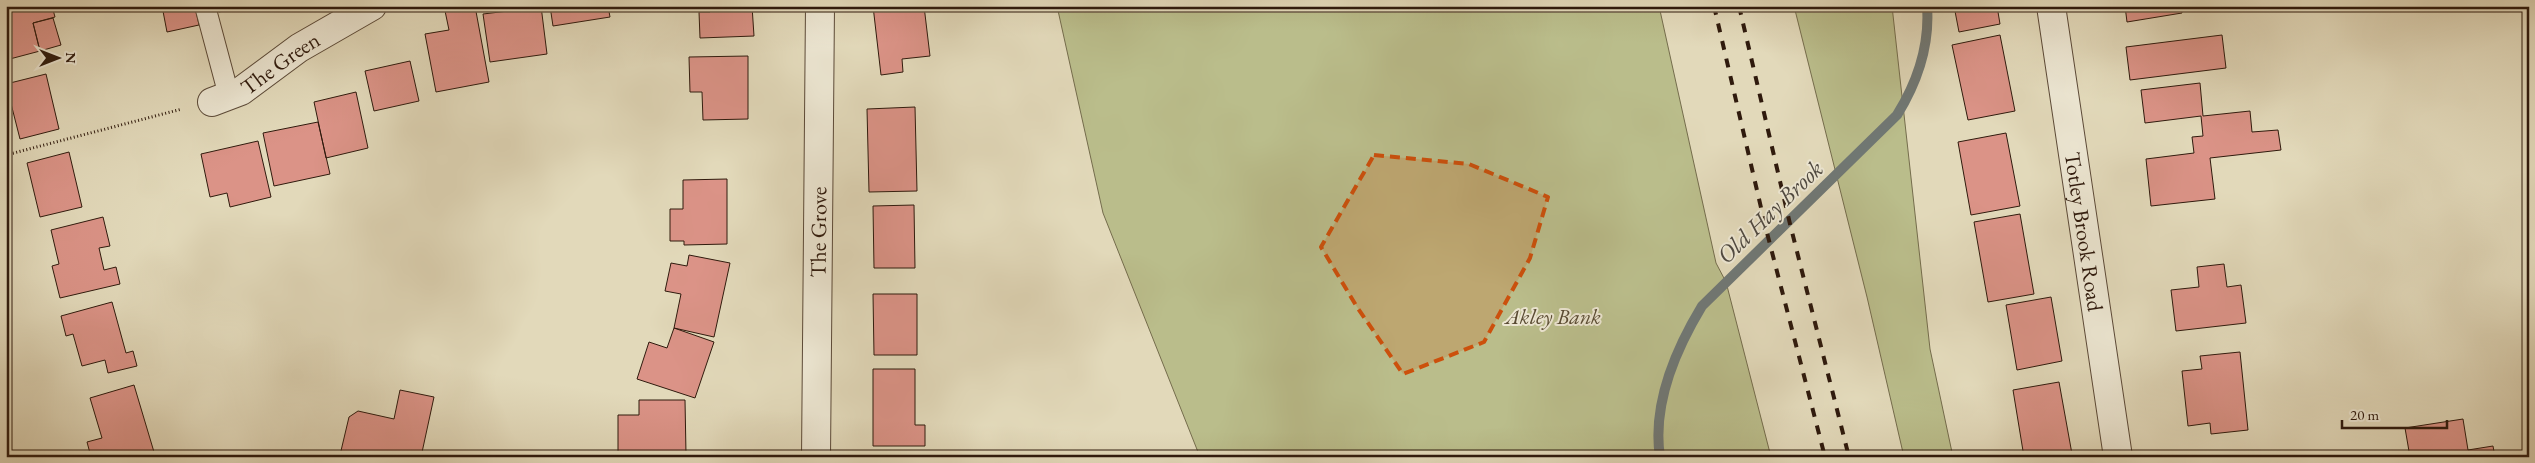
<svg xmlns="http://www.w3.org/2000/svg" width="2535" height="463" viewBox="0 0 2535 463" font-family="'EB Garamond',serif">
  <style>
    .green { fill: #babd8b; stroke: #746c4c }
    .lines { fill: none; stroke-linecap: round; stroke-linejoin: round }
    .stream { stroke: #707875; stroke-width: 10 }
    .building { fill: #db9387; stroke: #2f1a0d }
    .service-casing { stroke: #5c4a38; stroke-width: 22 }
    .minor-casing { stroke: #5c4a38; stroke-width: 30 }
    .path { stroke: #2f1a0d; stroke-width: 3; stroke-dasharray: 1 2.5; stroke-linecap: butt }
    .service { stroke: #ece6d2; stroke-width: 20 }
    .minor { stroke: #ece6d2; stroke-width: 28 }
    .rail { stroke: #2f1a0d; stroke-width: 4; stroke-dasharray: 9 9; stroke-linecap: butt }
    .marked { fill: #cc500c; fill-opacity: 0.2; stroke: #cc500c; stroke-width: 4; stroke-dasharray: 10 6; stroke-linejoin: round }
    .labels { text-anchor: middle; stroke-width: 4; stroke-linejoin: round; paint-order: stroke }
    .street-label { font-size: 22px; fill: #2f1a0d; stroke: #ece6d2 }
    .park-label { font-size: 22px; font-style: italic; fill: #594b33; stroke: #ece6d2 }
    .water-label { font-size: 24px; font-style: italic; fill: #4f4941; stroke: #ece6d2 }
  </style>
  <rect width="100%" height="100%" fill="#e2d9ba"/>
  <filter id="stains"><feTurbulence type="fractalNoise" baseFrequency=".004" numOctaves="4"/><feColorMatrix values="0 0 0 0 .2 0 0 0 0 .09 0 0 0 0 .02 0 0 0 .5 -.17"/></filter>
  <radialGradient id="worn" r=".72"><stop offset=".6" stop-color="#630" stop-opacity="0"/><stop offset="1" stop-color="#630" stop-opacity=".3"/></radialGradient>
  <path class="green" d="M1057 6H1659L1716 263 1726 282 1771 457H1368L1367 455 1350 457H1200L1103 213Z
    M1794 6H1892L1930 349 1953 457H1904L1867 297Z"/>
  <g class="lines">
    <path class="stream" d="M1660 457C1652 405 1676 349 1702 306L1897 115C1918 81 1930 46 1927 6"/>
  </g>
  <path class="building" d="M6 6H52L55 17 33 23 40 51 6 60Z
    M162 6H195L199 25 167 32Z
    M217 6H242L219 12Z
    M444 6H475L489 82 436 92 425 34 449 30Z
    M507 6H541L547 54 490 62 483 14 508 11Z
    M550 6H608L610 17 553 26Z
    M710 6H752L754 36 700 38 699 12H710Z
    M873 6H924L930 56 902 59 903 72 881 75Z
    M1954 6H1997L2000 24 1959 32Z
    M2125 6H2181L2182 13 2127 22Z
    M53 18 61 45 40 51 33 23Z
    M2000 35 2015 111 1968 120 1952 45Z
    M2222 35 2226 68 2130 80 2126 47Z
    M748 56V119L703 120 702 92H690L689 57Z
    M410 61 419 101 374 111 365 71Z
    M46 74 59 129 20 139 6 84Z
    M2200 83 2203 116 2250 111 2252 132 2278 130 2281 150 2210 158 2215 199 2151 206 2146 159 2194 153 2192 137 2203 136 2201 116 2145 123 2141 90Z
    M356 92 368 148 326 158 314 102Z
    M915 107 917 191 869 192 867 109Z
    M318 122 330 174 274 186 263 133Z
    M2006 133 2020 206 1971 215 1958 142Z
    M258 141 271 197 230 207 227 193 210 197 201 154Z
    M69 152 82 207 40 217 27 163Z
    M727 179V244L684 245V241H670V209H683V180Z
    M914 205 915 268H874L873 206Z
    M2020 214 2034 294 1988 302 1974 222Z
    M103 217 110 246 99 248 104 270 116 267 120 284 60 298 52 266 59 264 51 230Z
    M689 255 730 263 714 337 674 328 681 294 665 291 671 263 687 266Z
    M2224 264 2227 287 2241 285 2246 323 2176 331 2171 290 2199 287 2197 267Z
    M873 294H917V355H874Z
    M2051 297 2062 361 2017 370 2006 305Z
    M112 302 126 353 133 351 137 366 108 373 105 360 82 366 73 334 66 336 61 316Z
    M674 328 714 342 695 398 637 379 649 342 667 348Z
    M2240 352 2248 430 2211 434 2210 423 2188 426 2182 371 2202 369 2200 356Z
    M873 369H915V425H925V446H873Z
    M2059 382 2072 454 2024 457 2013 390Z
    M134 385 154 452 139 457H91L87 442 102 438 90 398Z
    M400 390 434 397 421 457 340 455 349 417 358 411 394 419Z
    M639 400H685L686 454 618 457V415H639Z
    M2463 419 2468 450 2493 446 2495 457H2410L2405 428Z
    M872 453H923V457H872Z
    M2278 453V457H2255Z"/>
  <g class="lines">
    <g class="service-casing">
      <path id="service" d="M205 6 229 96"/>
    </g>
    <g class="minor-casing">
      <g id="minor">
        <path id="s1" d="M2051 6 2118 457"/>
        <path id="s2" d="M212 102 241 91 299 48 372 6"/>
        <path id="s3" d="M816 457 820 6"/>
      </g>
    </g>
    <path class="path" d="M6 155 182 109"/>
    <use href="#service" class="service"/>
    <use href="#minor" class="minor"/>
    <path class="rail" d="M1714 6 1766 229 1825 457
      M1739 6 1790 224 1849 457"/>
  </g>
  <path class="marked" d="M1374 155 1469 164 1548 197 1530 258 1484 342 1403 374 1357 307 1321 247Z"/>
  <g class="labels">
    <g class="street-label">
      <text dy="8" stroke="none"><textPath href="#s2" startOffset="79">The Green</textPath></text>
      <text dy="8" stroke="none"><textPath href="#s3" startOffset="225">The Grove</textPath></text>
      <text dy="8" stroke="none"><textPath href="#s1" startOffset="228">Totley Brook Road</textPath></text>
    </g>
    <g class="park-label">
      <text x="1553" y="324">Akley Bank</text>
    </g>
    <g class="water-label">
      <text transform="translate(1770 212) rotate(-44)" y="8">Old Hay Brook</text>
    </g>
  </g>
  <rect width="2535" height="463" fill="none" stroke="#e2d9ba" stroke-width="25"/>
  <rect x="8" y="8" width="2520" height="448" fill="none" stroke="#2f1a0d" stroke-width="2.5"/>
  <rect x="12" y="12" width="2510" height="438" fill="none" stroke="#2f1a0d"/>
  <g transform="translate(58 58) rotate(90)" stroke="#ece6d2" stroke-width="4" paint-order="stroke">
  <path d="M0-4L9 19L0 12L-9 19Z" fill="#2f1a0d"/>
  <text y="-8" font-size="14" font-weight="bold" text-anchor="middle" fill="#2f1a0d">N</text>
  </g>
  <path d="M2342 420v8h105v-8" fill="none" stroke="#2f1a0d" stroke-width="2.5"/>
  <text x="2350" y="420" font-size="15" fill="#2f1a0d" stroke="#ece6d2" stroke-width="4" paint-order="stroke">20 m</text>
  <rect width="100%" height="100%" filter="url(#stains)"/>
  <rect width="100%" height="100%" fill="url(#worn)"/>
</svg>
